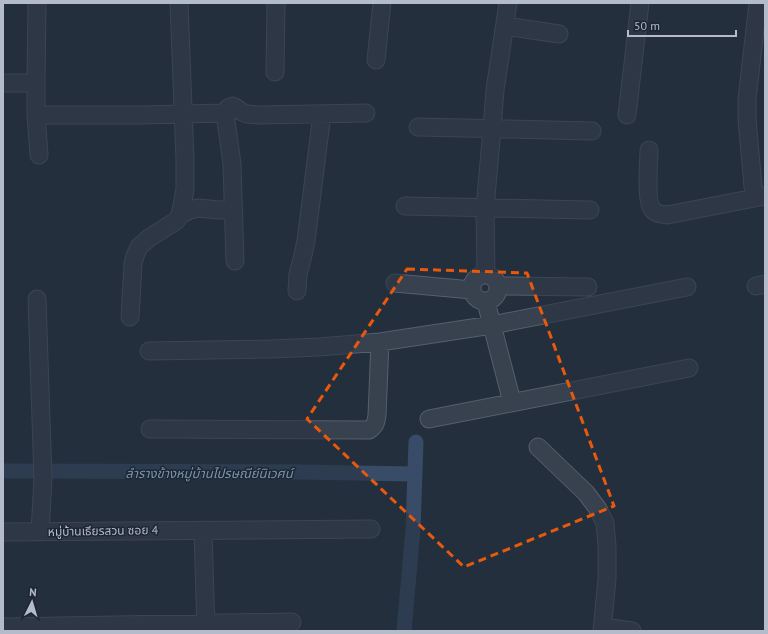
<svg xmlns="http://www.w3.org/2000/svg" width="768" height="634" viewBox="0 0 768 634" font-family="'PT Sans','Noto Sans Thai',sans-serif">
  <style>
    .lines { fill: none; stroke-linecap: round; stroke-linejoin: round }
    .canal { stroke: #394c67; stroke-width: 15 }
    .minor-casing { stroke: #565f6c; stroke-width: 19 }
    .minor { stroke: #38414e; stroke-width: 17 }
    .marked { fill: none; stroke: #e8590c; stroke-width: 3; stroke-dasharray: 8 5; stroke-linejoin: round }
    .labels { text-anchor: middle; stroke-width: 3; stroke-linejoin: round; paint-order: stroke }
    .street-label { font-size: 12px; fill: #b4bcc9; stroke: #1d2633 }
    .water-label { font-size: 13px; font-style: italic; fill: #7c92b1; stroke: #1d2633 }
  </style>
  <rect width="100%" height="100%" fill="#242f3e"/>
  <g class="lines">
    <path class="canal" d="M3 471 299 472 415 474
      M404 631 413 529 416 442"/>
    <g class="minor-casing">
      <path id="minor" d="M37 3 36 83V115L39 155
        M505 26 559 34
        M376 60 382 3
        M275 72 276 3
        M3 83H36
        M225 113 232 164 235 261
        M36 115H141L225 113 228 108 233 106 242 112 247 114 259 115 366 113
        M627 115 640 3
        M418 127 592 131
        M649 150C649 162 645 202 653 210 656 214 662 214 667 215L765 196
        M754 198 747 119V99L758 3
        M405 206 590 210
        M180 215 190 210 198 208 219 210H234
        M472 288a13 13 0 1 1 26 0a13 13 0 1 1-26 0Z
        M486 275 485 208 492 129 495 90 508 3
        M395 283 472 290
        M499 286 588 287
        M756 286 765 284
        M297 291 298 274 303 255 306 241 322 114
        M37 299 43 479 40 532
        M486 302 512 402
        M130 317 133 264 135 256 139 247 149 238 176 221 180 215 182 206 185 189V160L179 3
        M149 351 271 349 319 347 380 342 492 325 687 287
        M429 419 689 368
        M150 429 369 430C375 426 376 423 377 415L380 342
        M538 447 586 493 598 509 605 523 607 546V579L602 631
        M203 530 206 631
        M3 532 371 529
        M3 627 292 622
        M603 627 632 631"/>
    </g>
    <use href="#minor" class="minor"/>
  </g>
  <path d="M0 0H768V634H0ZM407 269 527 273 614 506 464 567 307 419Z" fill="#242f3e" fill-opacity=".55" fill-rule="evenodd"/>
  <path class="marked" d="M407 269 527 273 614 506 464 567 307 419Z"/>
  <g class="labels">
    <g class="street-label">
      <text transform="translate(103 531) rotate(-1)" y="4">หมู่บ้านเธียรสวน ซอย 4</text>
    </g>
    <g class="water-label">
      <text x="209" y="478">ลำรางข้างหมู่บ้านไปรษณีย์นิเวศน์</text>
    </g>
  </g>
  <rect width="768" height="634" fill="none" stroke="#b4bcc9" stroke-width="8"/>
  <g transform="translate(32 602) rotate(5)" stroke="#1d2633" stroke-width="3" paint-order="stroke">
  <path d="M0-3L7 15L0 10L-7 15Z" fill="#b4bcc9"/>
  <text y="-6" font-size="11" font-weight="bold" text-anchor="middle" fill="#b4bcc9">N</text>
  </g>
  <path d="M628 30v6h108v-6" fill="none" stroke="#b4bcc9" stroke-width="2"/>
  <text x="634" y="30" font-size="12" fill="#b4bcc9" stroke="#1d2633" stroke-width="3" paint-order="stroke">50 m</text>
</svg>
